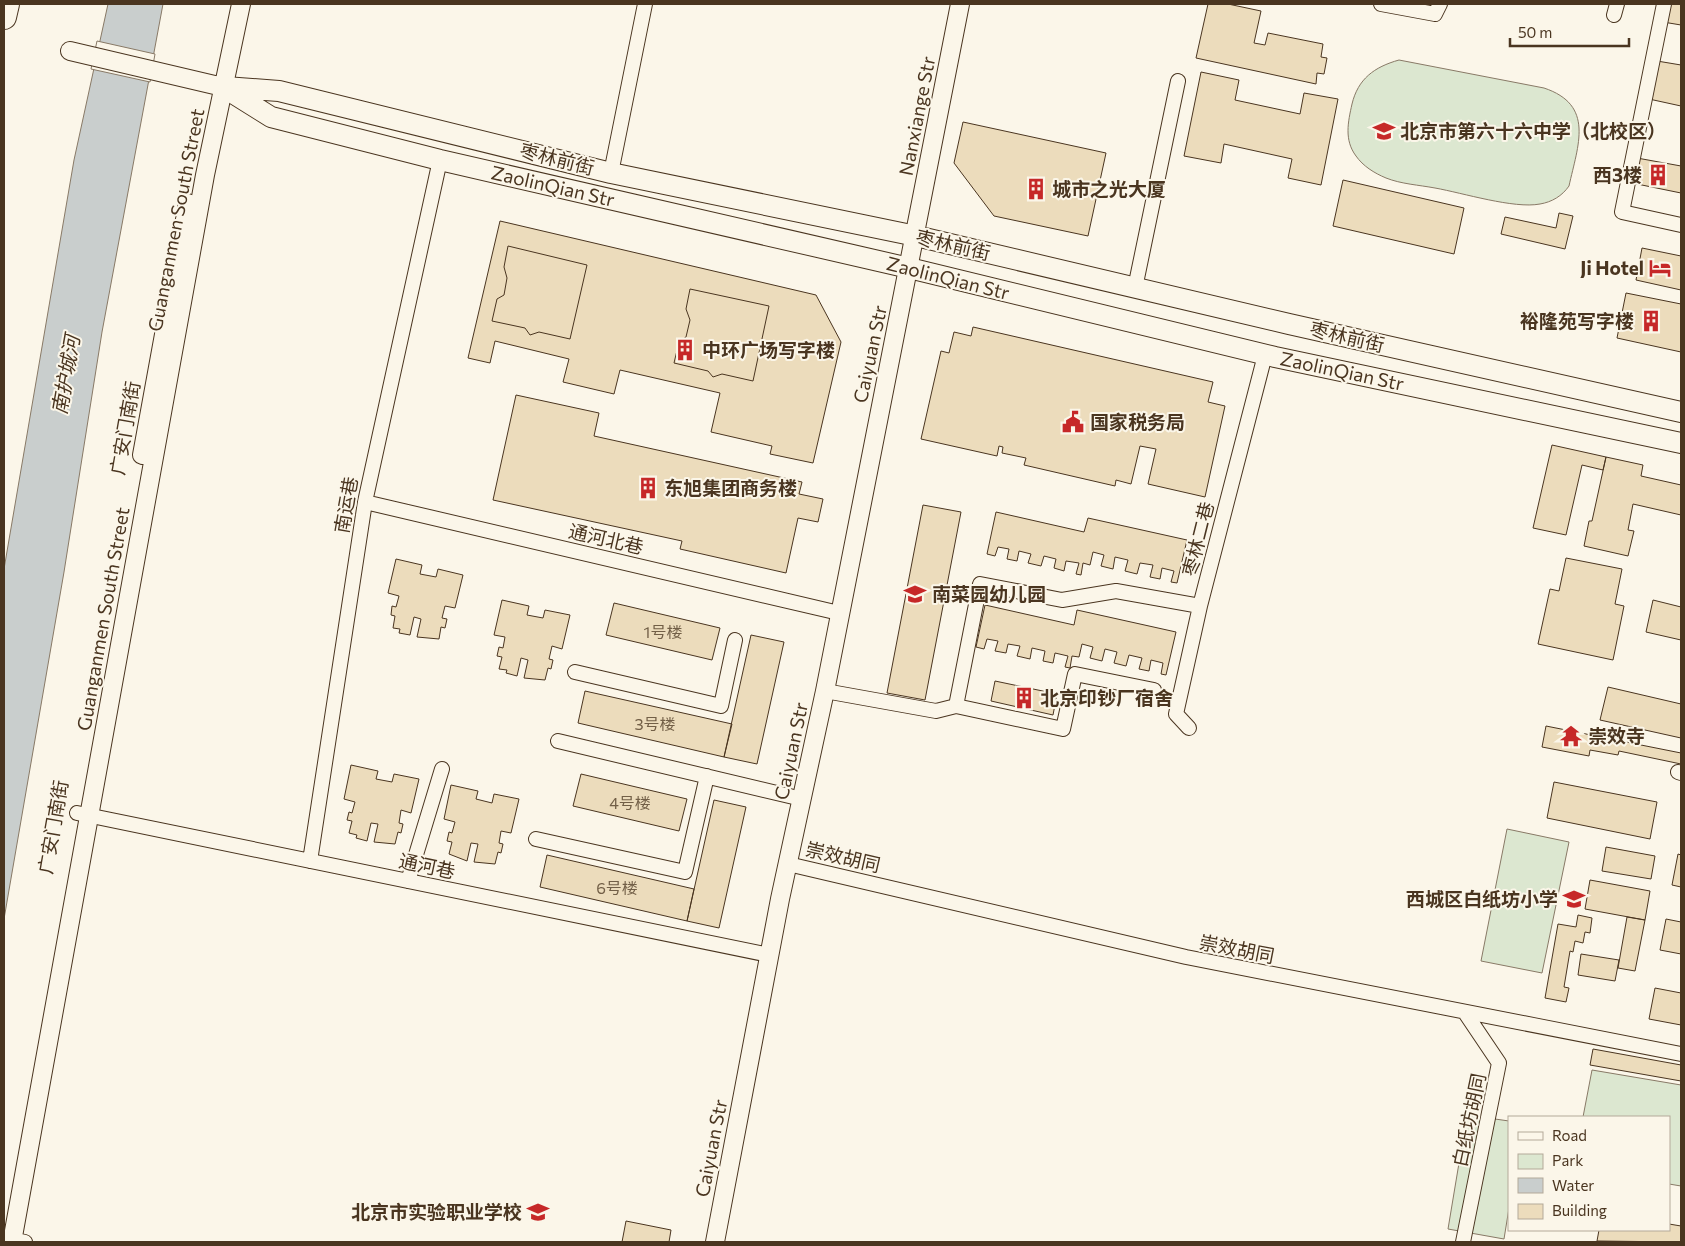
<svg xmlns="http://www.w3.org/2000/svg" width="1685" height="1246" viewBox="0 0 1685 1246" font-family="Commissioner,'Noto Sans SC',sans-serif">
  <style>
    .green { fill: #dce7d0; stroke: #887966 }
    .water { fill: #c9cecd; stroke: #887966 }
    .pier { fill: #fbf6e9; stroke: #887966 }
    .building { fill: #ecdcbc; stroke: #4a3520 }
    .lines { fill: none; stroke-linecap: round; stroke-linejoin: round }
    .minor-casing { stroke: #4a3520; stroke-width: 16 }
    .tertiary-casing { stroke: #4a3520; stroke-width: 20 }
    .secondary-casing { stroke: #4a3520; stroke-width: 22 }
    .trunk-casing { stroke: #4a3520; stroke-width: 26 }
    .minor { stroke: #fbf6e9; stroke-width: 14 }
    .tertiary { stroke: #fbf6e9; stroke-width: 18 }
    .secondary { stroke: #fbf6e9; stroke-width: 20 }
    .trunk { stroke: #fbf6e9; stroke-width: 24 }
    .labels { text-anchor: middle; stroke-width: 4; stroke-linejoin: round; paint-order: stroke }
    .number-label { font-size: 16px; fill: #725f47 }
    .street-label { font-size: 19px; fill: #4a3520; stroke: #fbf6e9 }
    .poi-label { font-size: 19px; font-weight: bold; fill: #4a3520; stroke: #fbf6e9; text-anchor: start }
    .water-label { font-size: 20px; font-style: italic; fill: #4a3520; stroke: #fbf6e9 }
  </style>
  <rect width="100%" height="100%" fill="#fbf6e9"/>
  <path class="green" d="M1399 60 1544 88C1595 105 1578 145 1569 186 1562 196 1552 202 1540 204 1514 209 1463 193 1435 188 1419 185 1401 184 1386 178 1374 173 1363 166 1356 156 1344 140 1348 122 1352 104 1358 79 1374 67 1399 60Z
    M1507 829 1569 842 1542 973 1481 961Z
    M1592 1070 1681 1085V1186L1669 1184V1117H1583Z
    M1467 1115 1509 1121V1208L1504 1239 1448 1229Z"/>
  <path class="water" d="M108 4H163L102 332 64 572 4 919V569L74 160Z"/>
  <path class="pier" d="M97 41 155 54 150 82 91 69Z"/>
  <path class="building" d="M1208 4H1228L1261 11 1254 43 1265 45 1268 33 1323 44 1321 57 1327 58 1324 74 1317 73 1316 84 1196 58Z
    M1667 4H1681V25L1663 22Z
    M1657 61 1681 65V106L1649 99Z
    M1201 72 1239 80 1235 100 1300 114 1304 93 1338 99 1321 185 1288 178 1292 159 1224 144 1221 163 1184 156Z
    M963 122 1106 153 1088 236 994 216 954 163Z
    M1637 158 1681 166V193L1632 183Z
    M1343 180 1464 208 1454 254 1333 226Z
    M1559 213 1573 216 1565 249 1501 234 1505 217 1556 228Z
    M500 221 816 295 841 342 813 463 770 454 772 446 711 432 720 393 620 370 614 394 563 382 569 359 495 341 490 363 468 358Z
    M508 246 587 265 570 339 539 332 530 335 525 328 492 321 497 299 504 295 507 278 504 267Z
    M1642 248 1681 256V290L1636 280Z
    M690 289 769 306 753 381 722 374 713 377 708 371 674 363 679 342 686 337 690 320 686 309Z
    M1626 293 1681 304V352L1617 338Z
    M973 327 1213 382 1208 402 1225 406 1205 497 1148 484 1156 449 1140 446 1131 484 1116 480 1115 486 1024 465 1026 458 1002 453 1003 447 999 446 997 456 921 439 941 351 949 353 954 332 971 336Z
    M516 395 599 413 594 436 802 482 799 494 823 499 818 522 798 518 786 573 680 549 682 541 493 500Z
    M1552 445 1606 457 1603 470 1582 465 1566 535 1533 528Z
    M1606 457 1643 465 1641 476 1681 485V515L1633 504 1628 530 1634 531 1628 556 1584 546 1589 521H1592Z
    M923 505 961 512 925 700 887 693Z
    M996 512 1084 532 1088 518 1187 540 1177 583 1171 582 1174 571 1162 568 1160 579 1150 577 1153 565 1140 563 1137 574 1125 571 1128 560 1115 557 1113 569 1101 566 1104 555 1093 552 1090 565 1083 563 1081 575 1076 574 1079 563 1066 561 1064 571 1054 568 1056 559 1044 556 1041 566 1028 563 1031 554 1019 551 1017 561 1007 559 1009 549 998 547 995 556 987 554Z
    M1566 558 1622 569 1615 604 1624 606 1613 660 1538 644 1550 589 1559 591Z
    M396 559 422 565 420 574 436 577 438 569 463 575 455 608 445 606 442 618 447 619 445 628 441 627 439 639 417 637 421 619 414 617 410 635 399 633 400 629 393 628 395 616 391 615 392 606 396 607 399 596 388 593Z
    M502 600 529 606 527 615 543 618 545 610 570 615 562 649 552 646 549 659 553 660 551 669 548 668 545 680 524 678 528 660 521 658 517 676 506 673 507 670 499 669 502 657 497 656 499 647 503 648 505 637 494 635Z
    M1653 600 1681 607V640L1646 632Z
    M614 603 720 628 712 660 606 635Z
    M985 605 1074 625 1077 610 1176 632 1166 675 1161 674 1163 663 1151 660 1149 671 1139 669 1142 658 1129 655 1126 666 1114 663 1117 652 1105 649 1102 661 1090 658 1093 647 1082 644 1079 657 1072 656 1070 668 1065 667 1068 656 1055 653 1053 663 1043 661 1045 651 1032 648 1030 659 1017 656 1020 646 1008 644 1006 653 995 651 998 641 987 639 984 649 976 647Z
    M751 635 784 642 757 764 724 757Z
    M995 681 1057 694 1053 715 991 701Z
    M1608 687 1681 704V738L1600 720Z
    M585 691 732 724 724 757 578 723Z
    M1546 726 1681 753V764L1619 751 1618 755 1590 750 1589 756 1542 747Z
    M351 765 378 771 376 779 392 782 394 774 419 779 411 813 401 810 399 823 403 824 401 833 398 832 395 844 374 842 378 824 371 823 367 841 356 838 357 835 349 833 352 821 347 820 349 812 352 813 355 802 344 799Z
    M581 774 687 799 679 831 573 806Z
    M1554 782 1657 802 1650 839 1547 818Z
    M451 785 478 791 476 799 492 803 494 794 519 799 511 833 501 831 499 843 503 844 501 853 498 852 495 864 474 862 478 844 471 843 467 861 449 854 452 842 447 841 449 832 452 833 455 822 444 819Z
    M714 800 746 807 719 928 687 921Z
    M1606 847 1655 856 1651 879 1602 871Z
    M1678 854 1681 855V887L1672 885Z
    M547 855 694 889 687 921 540 887Z
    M1590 880 1650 891 1645 920 1585 909Z
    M1578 915 1592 918 1590 933 1585 932 1583 943 1575 941 1573 952 1570 951 1564 987 1569 988 1566 1002 1545 998 1558 924 1576 927Z
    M1627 917 1645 920 1635 971 1618 968Z
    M1666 919 1681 922V954L1660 950Z
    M1581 954 1619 960 1615 981 1578 975Z
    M1655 988 1681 993V1025L1649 1019Z
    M1593 1049 1681 1065V1081L1590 1065Z
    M626 1221 671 1230 669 1242H622Z
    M1669 1224 1681 1226V1242L1597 1241 1599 1230H1669Z"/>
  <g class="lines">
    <g class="minor-casing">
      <path id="minor" d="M1381 4 1435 14 1440 4
        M1664 4 1622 212 1681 225
        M1614 15 1617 4
        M611 173 645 4
        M1135 288 1178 81
        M365 502 839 613
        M575 672 721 706 735 640
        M1154 690 1075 674 1063 729 956 706 980 584 1062 600 1116 591 1200 606
        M825 691 936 711 956 706
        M1189 728 1176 714 1200 606 1265 355
        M558 741 802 799
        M1678 772 1681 773
        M77 813 769 955
        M536 839 685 872 707 776
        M310 861 365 502 440 160
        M788 864 1186 957 1681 1054
        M408 881 442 769
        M4 1238 25 1242
        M1463 1242 1499 1063 1466 1014"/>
    </g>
    <g class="tertiary-casing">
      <path id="tertiary" d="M70 51 223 87
        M142 455 188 203
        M12 1242 205 175 241 4
        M715 1242 780 899 825 691 960 4"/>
    </g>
    <g class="secondary-casing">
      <path id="secondary" d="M223 87 271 117 440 160 909 268 1275 357 1681 443
        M225 87 279 91 611 173 916 236 1289 324 1681 412"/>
    </g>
    <g class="trunk-casing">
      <path id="trunk" d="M4 17 7 4"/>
    </g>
    <use href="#minor" class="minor"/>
    <use href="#tertiary" class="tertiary"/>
    <use href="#secondary" class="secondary"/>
    <use href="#trunk" class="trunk"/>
  </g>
  <defs>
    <g id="school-bare" transform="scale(1.725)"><path d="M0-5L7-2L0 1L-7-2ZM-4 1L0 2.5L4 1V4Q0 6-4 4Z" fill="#c62828" stroke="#fbf6e9" stroke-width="2.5" paint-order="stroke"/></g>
    <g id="building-bare" transform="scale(1.725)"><path d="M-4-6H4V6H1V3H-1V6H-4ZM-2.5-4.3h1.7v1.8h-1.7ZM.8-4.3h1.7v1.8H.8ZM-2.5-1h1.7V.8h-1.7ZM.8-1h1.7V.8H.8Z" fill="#c62828" stroke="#fbf6e9" stroke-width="2.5" paint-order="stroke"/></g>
    <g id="hotel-bare" transform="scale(1.725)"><path d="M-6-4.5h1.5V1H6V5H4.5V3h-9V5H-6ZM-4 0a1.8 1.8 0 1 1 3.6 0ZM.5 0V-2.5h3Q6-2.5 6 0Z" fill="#c62828" stroke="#fbf6e9" stroke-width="2.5" paint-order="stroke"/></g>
    <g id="civic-bare" transform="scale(1.725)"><path d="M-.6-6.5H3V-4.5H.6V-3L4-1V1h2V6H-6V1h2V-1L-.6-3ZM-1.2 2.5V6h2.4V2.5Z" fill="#c62828" stroke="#fbf6e9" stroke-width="2.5" paint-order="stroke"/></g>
    <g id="temple-bare" transform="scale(1.725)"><path d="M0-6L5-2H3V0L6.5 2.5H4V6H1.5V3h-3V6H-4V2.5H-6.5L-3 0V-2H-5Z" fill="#c62828" stroke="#fbf6e9" stroke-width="2.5" paint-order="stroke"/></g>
  </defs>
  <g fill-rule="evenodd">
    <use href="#school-bare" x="1384" y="131"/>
    <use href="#building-bare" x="1658" y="175"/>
    <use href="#building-bare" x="1036" y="189"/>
    <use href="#hotel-bare" x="1660" y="268"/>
    <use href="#building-bare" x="1651" y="321"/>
    <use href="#building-bare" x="685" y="350"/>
    <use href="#civic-bare" x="1073" y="422"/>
    <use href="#building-bare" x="648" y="488"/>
    <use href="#school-bare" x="915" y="594"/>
    <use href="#building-bare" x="1024" y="698"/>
    <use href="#temple-bare" x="1571" y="736"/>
    <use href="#school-bare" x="1574" y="899"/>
    <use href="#school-bare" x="538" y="1212"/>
  </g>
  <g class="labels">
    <g class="number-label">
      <text x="663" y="638">1号楼</text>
      <text x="655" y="730">3号楼</text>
      <text x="630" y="809">4号楼</text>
      <text x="617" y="894">6号楼</text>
    </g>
    <g class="street-label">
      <text transform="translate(917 116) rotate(-79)" y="7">Nanxiange Str</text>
      <text transform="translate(557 159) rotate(14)" y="7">枣林前街</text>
      <text transform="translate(553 186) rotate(13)" y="7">ZaolinQian Str</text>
      <text transform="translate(176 220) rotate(-79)" y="7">Guanganmen South Street</text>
      <text transform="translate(953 245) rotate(13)" y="7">枣林前街</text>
      <text transform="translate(948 278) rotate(14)" y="7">ZaolinQian Str</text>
      <text transform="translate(1347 337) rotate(13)" y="7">枣林前街</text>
      <text transform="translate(870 354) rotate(-78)" y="7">Caiyuan Str</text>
      <text transform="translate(1342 371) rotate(12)" y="7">ZaolinQian Str</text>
      <text transform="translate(125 428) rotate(-80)" y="7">广安门南街</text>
      <text transform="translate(346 505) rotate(-80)" y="7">南运巷</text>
      <text transform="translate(606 539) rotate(13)" y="7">通河北巷</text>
      <text transform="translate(1198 539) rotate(-76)" y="7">枣林二巷</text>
      <text transform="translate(103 619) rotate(-80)" y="7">Guanganmen South Street</text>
      <text transform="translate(791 751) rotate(-78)" y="7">Caiyuan Str</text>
      <text transform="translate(53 827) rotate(-80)" y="7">广安门南街</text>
      <text transform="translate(843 857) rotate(13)" y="7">崇效胡同</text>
      <text transform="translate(427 866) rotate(12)" y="7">通河巷</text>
      <text transform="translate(1237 949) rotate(11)" y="7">崇效胡同</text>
      <text transform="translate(1469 1120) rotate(-78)" y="7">白纸坊胡同</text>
      <text transform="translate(711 1148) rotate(-79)" y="7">Caiyuan Str</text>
    </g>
    <g class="poi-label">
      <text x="1400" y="138">北京市第六十六中学（北校区）</text>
      <text x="1642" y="182" text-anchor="end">西3楼</text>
      <text x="1052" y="196">城市之光大厦</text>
      <text x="1644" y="275" text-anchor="end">Ji Hotel</text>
      <text x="1634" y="328" text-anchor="end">裕隆苑写字楼</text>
      <text x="702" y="357">中环广场写字楼</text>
      <text x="1090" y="429">国家税务局</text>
      <text x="664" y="495">东旭集团商务楼</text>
      <text x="932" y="601">南菜园幼儿园</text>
      <text x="1040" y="705">北京印钞厂宿舍</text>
      <text x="1588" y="743">崇效寺</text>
      <text x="1558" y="906" text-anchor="end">西城区白纸坊小学</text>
      <text x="522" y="1219" text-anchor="end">北京市实验职业学校</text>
    </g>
    <g class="water-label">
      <text transform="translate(66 375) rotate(-80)" y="7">南护城河</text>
    </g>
  </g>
  <rect width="1685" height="1246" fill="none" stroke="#4a3520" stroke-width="10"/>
  <rect x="1508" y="1116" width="162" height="115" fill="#fbf6e9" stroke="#b4a999"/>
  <rect x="1518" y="1132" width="25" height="8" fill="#fbf6e9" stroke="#b4a999"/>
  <text x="1552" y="1141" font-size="15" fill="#4a3520">Road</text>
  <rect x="1518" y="1154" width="25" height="15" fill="#dce7d0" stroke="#b4a999"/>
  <text x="1552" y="1166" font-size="15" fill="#4a3520">Park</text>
  <rect x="1518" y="1178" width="25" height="15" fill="#c9cecd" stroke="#b4a999"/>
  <text x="1552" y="1191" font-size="15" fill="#4a3520">Water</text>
  <rect x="1518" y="1204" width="25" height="15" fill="#ecdcbc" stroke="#b4a999"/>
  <text x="1552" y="1216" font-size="15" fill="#4a3520">Building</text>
  <path d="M1510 38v8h119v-8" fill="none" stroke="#4a3520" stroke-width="2.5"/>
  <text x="1518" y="38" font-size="15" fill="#4a3520" stroke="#fbf6e9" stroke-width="4" paint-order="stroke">50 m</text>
</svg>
